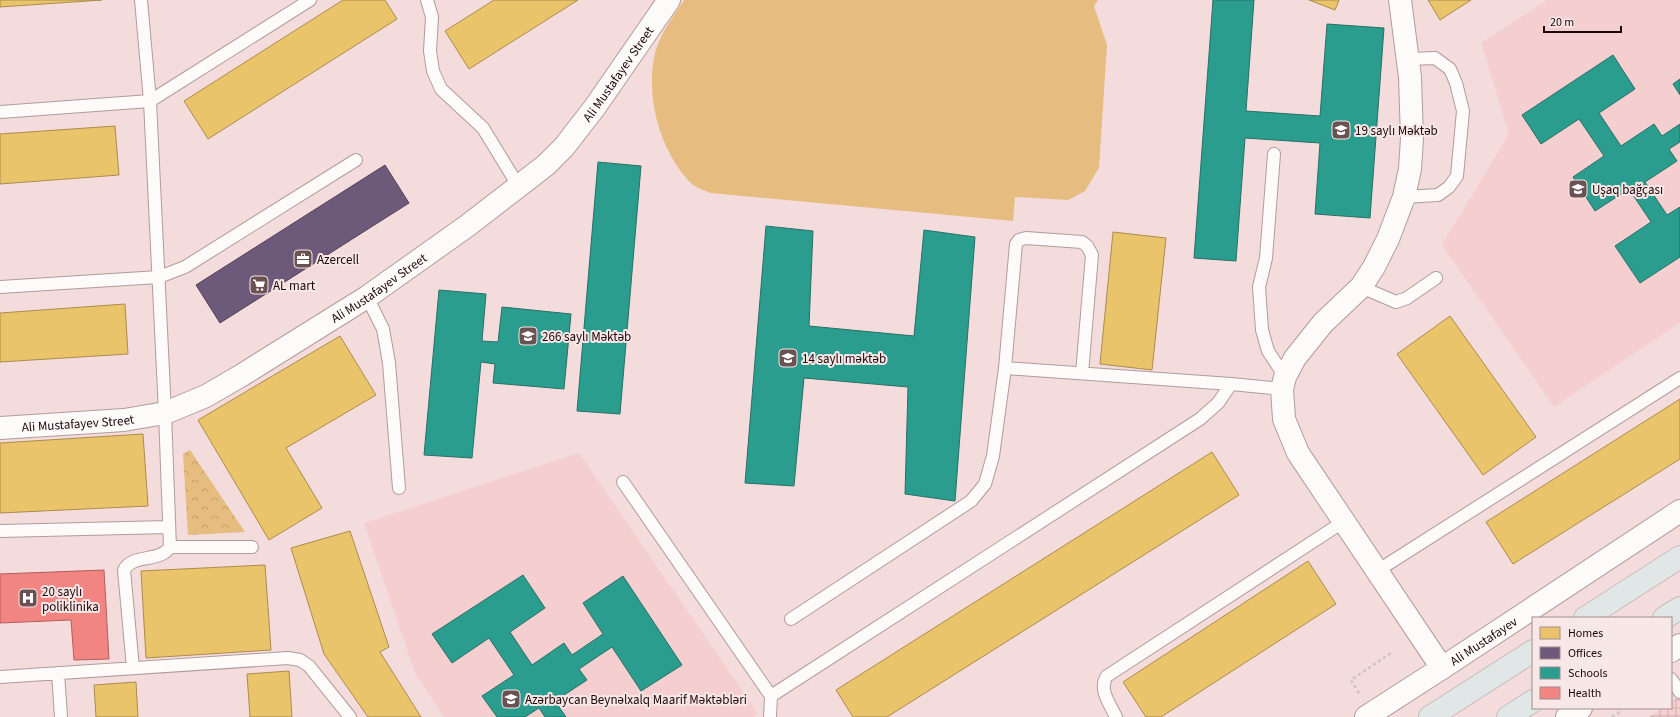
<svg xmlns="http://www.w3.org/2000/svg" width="1680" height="717" viewBox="0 0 1680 717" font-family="'Source Sans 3',sans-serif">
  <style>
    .built { fill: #f5cfcf }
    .industrial { fill: url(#industrial-grid) }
    .forest { fill: url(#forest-crowns) }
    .pitch { fill: #e6bc80 }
    .homes { fill: #e9c46a; stroke: #ac8b4d }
    .offices { fill: #6d597a; stroke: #564058 }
    .schools { fill: #2a9d8f; stroke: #277067 }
    .health { fill: #f28482; stroke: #b35e5e }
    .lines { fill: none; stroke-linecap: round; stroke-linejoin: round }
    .service-casing { stroke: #b19b9b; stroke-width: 14 }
    .minor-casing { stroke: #b19b9b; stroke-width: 24 }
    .secondary-casing { stroke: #b19b9b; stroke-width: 24 }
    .primary-casing { stroke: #cabcbc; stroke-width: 24 }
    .path { stroke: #cdc4c4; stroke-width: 2.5; stroke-dasharray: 3 3; stroke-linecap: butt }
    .service { stroke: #fdfafa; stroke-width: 12 }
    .minor { stroke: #fdfafa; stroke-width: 22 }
    .secondary { stroke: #fdfafa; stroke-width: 22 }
    .primary { stroke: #e1e6e6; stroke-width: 22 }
    .labels { text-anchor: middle; stroke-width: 4; stroke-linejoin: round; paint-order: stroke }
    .street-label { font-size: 13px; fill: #1f0709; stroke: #f7e7e7 }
    .poi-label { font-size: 13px; fill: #1f0709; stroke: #f7e7e7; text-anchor: start }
  </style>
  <defs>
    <pattern id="industrial-grid" width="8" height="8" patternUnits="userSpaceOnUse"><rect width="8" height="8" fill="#f5cfcf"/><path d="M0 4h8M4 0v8" fill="none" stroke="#d2b0b0"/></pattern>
    <pattern id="forest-crowns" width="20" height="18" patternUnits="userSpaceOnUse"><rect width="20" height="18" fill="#e6bc80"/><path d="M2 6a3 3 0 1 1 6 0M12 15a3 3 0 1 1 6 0" fill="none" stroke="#c5a06d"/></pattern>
  </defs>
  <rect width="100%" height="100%" fill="#f4dcdc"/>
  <path class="built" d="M1547 0H1680V323L1554 407 1442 245 1509 134 1481 43Z
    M579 453 757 712 754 717H444L415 673 364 523Z"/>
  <path class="industrial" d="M1680 696V717H1649L1662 708H1671V702Z"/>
  <path class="forest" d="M190 450 245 532 188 535 183 454Z"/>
  <path class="pitch" d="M684 0H1098L1094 6 1107 45 1099 168 1085 191 1068 200 1015 197 1013 221 711 193C705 191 697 188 692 184 660 152 645 97 655 53 660 34 673 17 684 0Z"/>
  <path class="homes" d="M0 0H102L0 7Z
    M343 0H385L397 19 208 139 184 101Z
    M494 0H578L469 69 445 31Z
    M1309 0H1339L1335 10Z
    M1428 0H1471L1440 20Z
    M115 126 119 175 0 184V134Z
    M1113 232 1166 238 1152 370 1100 364Z
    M125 304 128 354 0 362V313Z
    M1450 316 1536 437 1483 475 1397 354Z
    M340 336 376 395 286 448 322 508 269 540 198 420Z
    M1680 399V459L1513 564 1486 522Z
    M143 434 148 506 0 513V443Z
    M1212 452 1239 495 887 717H853L836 690Z
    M350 531 389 647 380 652 421 717H368L324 654 291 548Z
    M1308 561 1336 604 1161 717H1146L1123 682Z
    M265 565 271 650 146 658 141 571Z
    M289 671 292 717H250L247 674Z
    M136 682 138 717H96L94 685Z"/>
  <path class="offices" d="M385 165 409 203 220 323 196 285Z"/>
  <path class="schools" d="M1213 0H1254L1246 111 1320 116 1327 24 1384 28 1370 218 1315 214 1320 143 1245 138 1236 261 1194 258Z
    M1613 55 1635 89 1599 113 1621 146 1654 124 1662 136 1680 124V142L1669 149 1677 161 1645 182 1667 215 1680 207V257L1640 283 1615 246 1651 222 1629 189 1595 211 1573 177 1604 156 1579 119 1541 144 1522 115Z
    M1680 79V95L1673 84Z
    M598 162 641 166 620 414 577 411Z
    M766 226 813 231 809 326 914 336 924 230 975 237 955 501 905 494 908 387 804 378 794 486 745 483Z
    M439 290 486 294 482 341 498 342 502 307 571 314 564 389 493 383 495 364 481 362 472 458 424 455Z
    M523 575 545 608 510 632 532 665 564 643 572 655 603 634 583 603 623 576 682 665 641 691 612 647 579 669 587 680 555 701 566 717H545L539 708 525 717H497L482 696 514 675 489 638 452 663 432 634Z"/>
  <path class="health" d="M104 570 109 659 74 660 71 620 0 623V574Z"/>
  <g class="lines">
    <g class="service-casing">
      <path id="service" d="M427 0 432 17 430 51 433 71 441 89 483 128 519 187
        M0 112 150 101 310 0
        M1274 154 1266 258 1259 287 1262 330 1268 351 1285 377
        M1404 197 1438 195 1449 187 1457 176 1463 111 1456 83 1450 69 1435 58 1409 59
        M0 287 159 277 185 267 356 160
        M1361 287 1396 302 1407 298 1436 278
        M367 297 383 329 389 363 399 488
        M1082 373 1092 255 1087 246 1082 242 1026 238 1019 240 1016 244 1005 368 1231 384 1282 389
        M623 482 771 696 770 717
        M0 531 169 527
        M170 547H252
        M1377 571 1680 378
        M791 619 971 501 985 484 993 456 1005 368
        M133 668 124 570C133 553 160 563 170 547L165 413 150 101 141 0
        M58 673 61 717
        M0 677 288 658 300 660 309 666 350 717
        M1671 679 1680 692
        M771 696 1200 419 1218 403 1231 384
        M1116 717C1110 704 1098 689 1107 676L1343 522"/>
    </g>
    <g class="minor-casing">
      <g id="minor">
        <path d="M1400 0 1410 77 1412 138 1410 169 1404 197 1388 239 1374 267 1361 287 1323 323 1295 358 1285 377 1282 389 1284 419 1298 453 1442 668"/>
        <path id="s1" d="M0 428 124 420 165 413 206 396 242 375 367 297 467 226 546 165 564 147 595 107 669 0"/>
      </g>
    </g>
    <g class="secondary-casing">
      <g id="secondary">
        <path d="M1671 651 1680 645"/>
        <path id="s2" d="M1366 717 1442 668 1680 511"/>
        <path d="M1567 717 1581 708"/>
      </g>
    </g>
    <g class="primary-casing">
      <path id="primary" d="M1585 618 1680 557
        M1664 618 1680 608
        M1430 717 1533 651
        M1508 717 1533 701"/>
    </g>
    <path class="path" d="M1359 693 1351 680 1391 653
      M1612 717 1620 712 1618 708"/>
    <use href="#service" class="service"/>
    <use href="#minor" class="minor"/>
    <use href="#secondary" class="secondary"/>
    <use href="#primary" class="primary"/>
  </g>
  <defs>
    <g id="school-square" transform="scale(1)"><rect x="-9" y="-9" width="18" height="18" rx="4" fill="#6a5253" stroke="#f7e7e7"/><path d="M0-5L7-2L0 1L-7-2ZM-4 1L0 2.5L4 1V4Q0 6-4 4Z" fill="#fff"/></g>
    <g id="office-square" transform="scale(1)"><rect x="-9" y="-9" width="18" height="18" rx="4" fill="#6a5253" stroke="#f7e7e7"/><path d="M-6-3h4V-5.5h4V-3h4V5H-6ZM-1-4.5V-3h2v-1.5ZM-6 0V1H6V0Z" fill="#fff"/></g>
    <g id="supermarket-square" transform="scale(1)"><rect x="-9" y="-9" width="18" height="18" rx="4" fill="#6a5253" stroke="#f7e7e7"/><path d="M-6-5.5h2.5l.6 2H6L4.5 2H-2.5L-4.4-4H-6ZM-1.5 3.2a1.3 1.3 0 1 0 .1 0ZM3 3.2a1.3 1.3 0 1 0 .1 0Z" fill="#fff"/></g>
    <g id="hospital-square" transform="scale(1)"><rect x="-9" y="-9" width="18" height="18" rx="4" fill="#6a5253" stroke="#f7e7e7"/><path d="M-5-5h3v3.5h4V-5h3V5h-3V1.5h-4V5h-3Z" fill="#fff"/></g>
  </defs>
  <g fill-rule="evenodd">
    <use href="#school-square" x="1341" y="130"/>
    <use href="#school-square" x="1578" y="189"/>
    <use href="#office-square" x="303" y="259"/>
    <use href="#supermarket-square" x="259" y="285"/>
    <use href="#school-square" x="528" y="336"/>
    <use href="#school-square" x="788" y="358"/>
    <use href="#hospital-square" x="28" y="598"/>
    <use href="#school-square" x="511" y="699"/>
  </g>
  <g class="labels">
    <g class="street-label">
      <text dy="5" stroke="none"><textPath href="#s1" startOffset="738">Ali Mustafayev Street</textPath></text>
      <text dy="5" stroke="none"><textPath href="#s1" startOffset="414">Ali Mustafayev Street</textPath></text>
      <text dy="5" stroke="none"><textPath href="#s1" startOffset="78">Ali Mustafayev Street</textPath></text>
      <text dy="5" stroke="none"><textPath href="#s2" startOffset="140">Ali Mustafayev</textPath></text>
    </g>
    <g class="poi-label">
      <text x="1355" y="135">19 saylı Məktəb</text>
      <text x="1592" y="194">Uşaq bağçası</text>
      <text x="317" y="264">Azercell</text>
      <text x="273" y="290">AL mart</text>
      <text x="542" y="341">266 saylı Məktəb</text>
      <text x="802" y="363">14 saylı məktəb</text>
      <text x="42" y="596">20 saylı<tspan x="42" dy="15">poliklinika</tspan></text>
      <text x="525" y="704">Azərbaycan Beynəlxalq Maarif Məktəbləri</text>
    </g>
  </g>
  <rect x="1532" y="617" width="140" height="92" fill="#f7e7e7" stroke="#a18d8e"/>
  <rect x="1540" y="627" width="20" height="12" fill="#e9c46a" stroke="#a18d8e"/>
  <text x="1568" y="637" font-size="12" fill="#1f0709">Homes</text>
  <rect x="1540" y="647" width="20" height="12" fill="#6d597a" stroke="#a18d8e"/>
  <text x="1568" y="657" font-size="12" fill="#1f0709">Offices</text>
  <rect x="1540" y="667" width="20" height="12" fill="#2a9d8f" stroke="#a18d8e"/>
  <text x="1568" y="677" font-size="12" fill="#1f0709">Schools</text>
  <rect x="1540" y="687" width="20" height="12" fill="#f28482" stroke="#a18d8e"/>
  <text x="1568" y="697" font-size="12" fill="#1f0709">Health</text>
  <path d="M1544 26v6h77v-6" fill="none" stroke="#1f0709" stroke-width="2"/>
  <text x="1550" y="26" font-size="12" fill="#1f0709" stroke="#f7e7e7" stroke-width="3" paint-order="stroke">20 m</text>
</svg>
